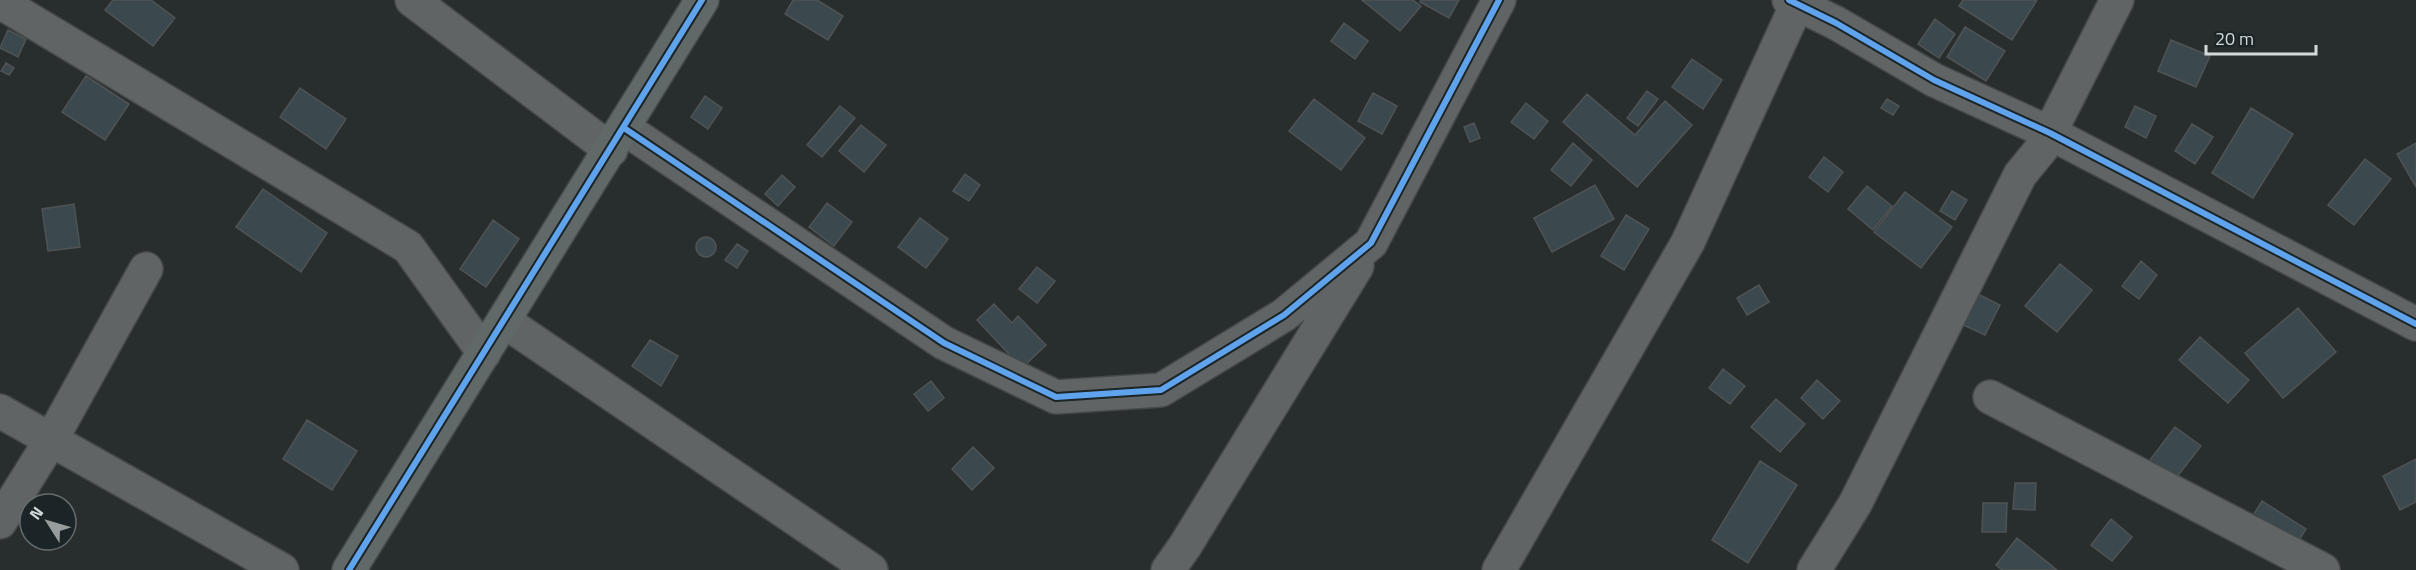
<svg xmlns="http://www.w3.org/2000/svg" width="2416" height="570" viewBox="0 0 2416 570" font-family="'Titillium Web',sans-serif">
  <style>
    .building { fill: #3b494e; stroke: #505354; stroke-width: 1.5 }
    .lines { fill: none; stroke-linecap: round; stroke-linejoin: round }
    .street-casing { stroke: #434849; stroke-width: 36 }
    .secondary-casing { stroke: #434849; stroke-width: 36 }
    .street { stroke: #616465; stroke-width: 33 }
    .secondary { stroke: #606868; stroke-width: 33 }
    .cycleway-casing { stroke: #1b2426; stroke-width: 10 }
    .cycleway { stroke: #60a3ed; stroke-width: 6 }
  </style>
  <rect width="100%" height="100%" fill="#282d2d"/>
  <path class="building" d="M113 0H151L175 18 153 46 105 10Z
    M793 0H817L843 16 828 40 785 14Z
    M1362 0H1413L1421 6 1400 31Z
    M1421 0H1459L1449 18 1420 2Z
    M1963 0H2037L2012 40 1959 6Z
    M1935 19 1955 34 1939 58 1918 44Z
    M1344 23 1368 41 1355 59 1331 41Z
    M1965 27 2005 51 1986 81 1947 57Z
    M8 30 26 39 18 57 0 48Z
    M2171 40 2210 56 2196 87 2158 71Z
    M1692 59 1722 80 1703 109 1672 87Z
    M6 63 14 68 9 75 1 71Z
    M86 76 129 104 105 140 62 112Z
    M300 88 346 119 326 149 280 117Z
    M1647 91 1658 99 1638 126 1627 118Z
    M1373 93 1397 106 1382 134 1358 121Z
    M1587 94 1635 135 1665 101 1692 125 1637 187 1563 122Z
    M705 96 722 108 708 129 691 117Z
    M1314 99 1365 138 1341 170 1289 131Z
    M1887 99 1899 106 1893 115 1881 108Z
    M1526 103 1548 121 1534 139 1511 122Z
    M840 106 855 118 822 157 807 145Z
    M2135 106 2156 116 2146 138 2125 127Z
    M2251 108 2293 134 2253 198 2212 173Z
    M1474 123 1480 138 1470 142 1464 127Z
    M2192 124 2213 137 2195 164 2175 151Z
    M861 125 886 145 864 172 839 151Z
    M1573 143 1592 160 1571 186 1551 170Z
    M2416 143V187L2397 154Z
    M1824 157 1843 172 1828 192 1809 177Z
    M2365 159 2391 179 2354 225 2328 205Z
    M965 174 980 185 969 201 953 191Z
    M782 175 795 187 778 206 765 194Z
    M1595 185 1614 219 1552 252 1534 218Z
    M1867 186 1892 206 1873 230 1848 209Z
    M263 189 327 233 301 272 236 227Z
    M1952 191 1967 200 1955 220 1940 211Z
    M1905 192 1952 227 1921 268 1874 232Z
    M827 203 852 222 834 246 809 227Z
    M74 204 80 247 48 251 42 209Z
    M1626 215 1649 229 1624 270 1601 256Z
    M920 218 948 239 926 268 898 247Z
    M493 220 519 239 486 287 460 269Z
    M696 247a10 10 0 1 1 20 0a10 10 0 1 1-20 0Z
    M737 244 748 251 737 268 725 260Z
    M2141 261 2157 275 2139 299 2122 286Z
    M2060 264 2092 290 2057 332 2025 306Z
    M1037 267 1055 281 1037 303 1019 289Z
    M1759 285 1769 302 1747 315 1737 298Z
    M1976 293 2000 305 1985 335 1961 324Z
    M994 304 1012 323 1018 316 1046 345 1022 368 977 320Z
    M2298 308 2336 352 2283 398 2245 353Z
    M2200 337 2249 380 2228 403 2179 360Z
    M650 340 678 356 661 386 632 366Z
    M1723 369 1745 386 1730 404 1709 388Z
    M1817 380 1840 401 1823 419 1801 398Z
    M931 381 944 398 928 411 914 394Z
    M1776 399 1805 424 1780 452 1751 427Z
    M307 420 357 451 332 490 283 459Z
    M2175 427 2201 446 2162 496 2137 477Z
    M973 447 994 468 972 490 952 469Z
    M2416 459V502L2400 510 2383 476Z
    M1760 461 1797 485 1748 563 1712 540Z
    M2015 483H2036L2035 510 2013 509Z
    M2262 501 2306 529 2282 567 2239 538Z
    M1983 503H2007L2006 532H1982Z
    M2111 519 2132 537 2112 561 2091 545Z
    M2017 538 2057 570H2002L1996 565Z"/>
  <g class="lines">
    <g class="street-casing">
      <path id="street" d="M412 0 611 150
        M1789 0 1836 23 1934 80 2050 133 2416 324
        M0 2 408 247 484 353
        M624 128 944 343 1056 397 1161 390 1284 315 1371 243 1499 0
        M504 321 871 570
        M1990 397 2323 570
        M0 411 282 570
        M0 522 51 440 146 269
        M1168 570 1185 546 1357 266
        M1499 570 1688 242 1799 0
        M1814 570 1855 504 2020 175 2042 148 2117 0"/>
    </g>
    <g class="secondary-casing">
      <path id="secondary" d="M349 570 702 0"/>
    </g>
    <use href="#street" class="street"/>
    <use href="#secondary" class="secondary"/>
    <g class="cycleway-casing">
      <path id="cycleway" d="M1789 0 1836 23 1934 80 2050 133 2416 324
        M624 128 944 343 1056 397 1161 390 1284 315 1371 243 1499 0
        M349 570 702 0"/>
    </g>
    <use href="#cycleway" class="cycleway"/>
  </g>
  <g transform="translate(48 522) rotate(307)"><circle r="28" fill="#1b2426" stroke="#656c6e" stroke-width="1.5"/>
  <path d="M0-4.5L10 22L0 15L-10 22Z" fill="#979d9d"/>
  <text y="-9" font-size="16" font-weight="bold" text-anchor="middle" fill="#d3d9da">N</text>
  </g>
  <path d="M2206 45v9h110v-9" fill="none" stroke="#d3d9da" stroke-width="3"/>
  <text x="2215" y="45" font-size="18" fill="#d3d9da" stroke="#1b2426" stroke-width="4.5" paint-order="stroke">20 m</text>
</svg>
